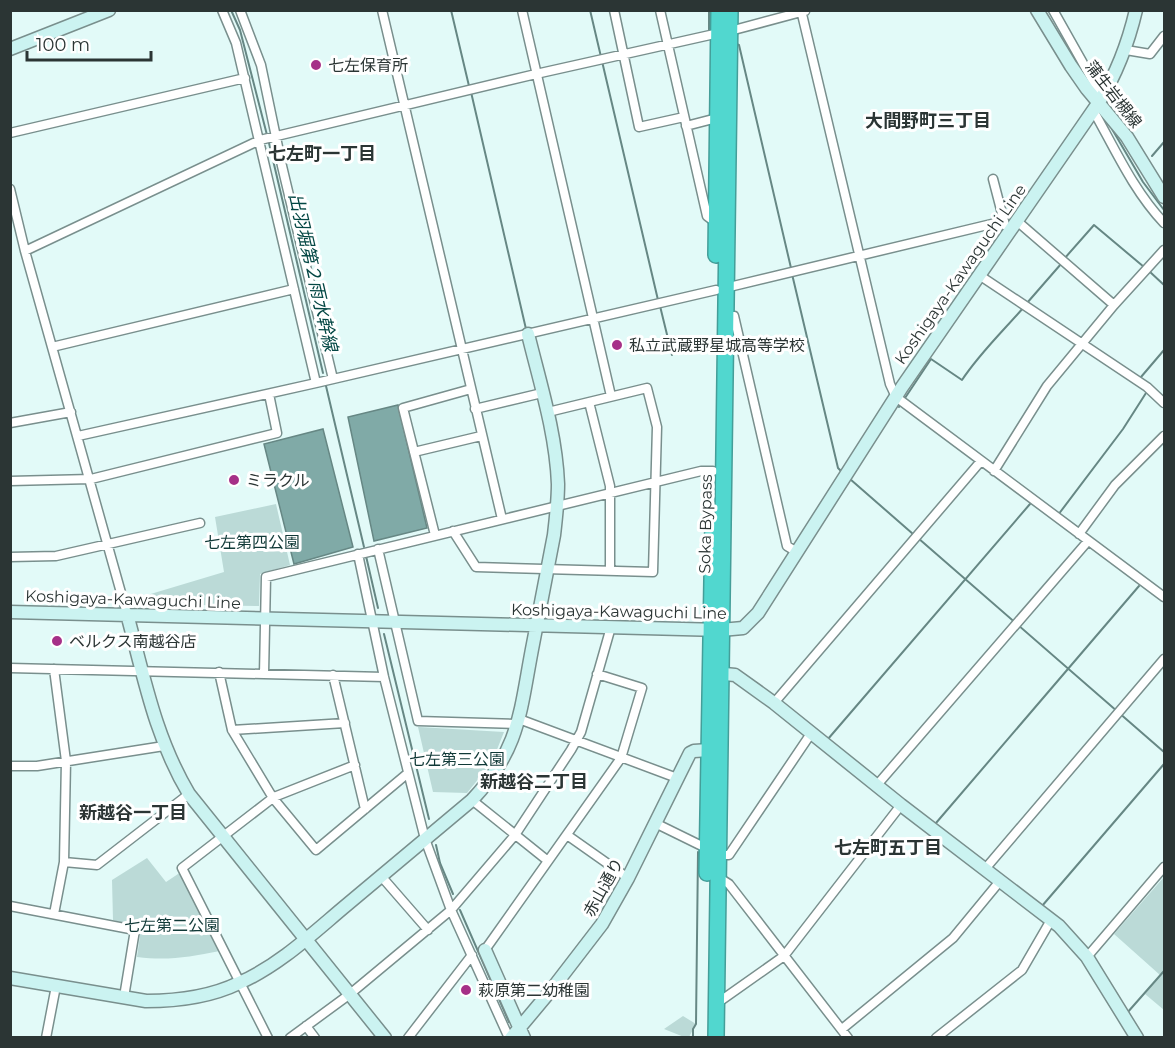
<svg xmlns="http://www.w3.org/2000/svg" width="1175" height="1048" viewBox="0 0 1175 1048" font-family="Montserrat,'Noto Sans JP',sans-serif">
  <style>
    .green { fill: #bbdad7 }
    .water { fill: #80aaa7; stroke: #668784; stroke-width: 1.5 }
    .lines { fill: none; stroke-linecap: round; stroke-linejoin: round }
    .stream { stroke: #668784; stroke-width: 2 }
    .street-casing { stroke: #798f8d; stroke-width: 11 }
    .secondary-casing { stroke: #798f8d; stroke-width: 15 }
    .highway-casing { stroke: #449e99; stroke-width: 18 }
    .street { stroke: #fff; stroke-width: 8 }
    .secondary { stroke: #cbf3f1; stroke-width: 12 }
    .highway { stroke: #51d7cf; stroke-width: 15 }
    .poi-dot { fill: #a63088; stroke: #fff; stroke-width: 2 }
    .labels { text-anchor: middle; stroke-width: 6; stroke-linejoin: round; paint-order: stroke }
    .poi-label { font-size: 16px; fill: #2b3534; stroke: #fff; text-anchor: start }
    .street-label { font-size: 16px; fill: #2b3534; stroke: #fff }
    .park-label { font-size: 16px; fill: #103937; stroke: #fff }
    .neighbourhood-label { font-size: 18px; font-weight: bold; fill: #2b3534; stroke: #fff }
    .water-label { font-size: 18px; font-style: italic; fill: #044744; stroke: #fff }
  </style>
  <rect width="100%" height="100%" fill="#e2faf8"/>
  <path class="green" d="M276 504 290 565 260 574 259 606 136 604 134 599 224 572 215 517Z
    M418 727H419L504 732 492 762 467 793 433 792Z
    M147 858 166 882 181 872 220 951C189 957 168 961 137 957L141 928 113 920 112 880Z
    M1164 877V1010L1145 994 1160 975 1114 934Z
    M683 1016 696 1024 689 1037H684L664 1029Z"/>
  <path class="water" d="M398 405 427 528 374 541 348 417Z
    M323 429 353 547 294 564 264 444Z"/>
  <g class="lines">
    <path class="stream" d="M231 10 240 30 267 135
      M451 10 469 86
      M590 10 658 300
      M709 10V30L713 32
      M734 43 739 45 791 268
      M471 92 526 329
      M1112 129 1143 182 1164 210
      M269 143 323 373
      M1152 156 1164 142
      M1064 259 1094 225 1144 267
      M1149 271 1164 285
      M792 274 838 468 843 473
      M1027 303 1061 264
      M660 306 672 355
      M1141 377 1164 350
      M326 386 364 547
      M899 407 931 359 962 380C979 354 1003 331 1024 307
      M850 479 913 534
      M1058 515 1123 429 1146 393
      M918 538 1164 752
      M366 556 378 608
      M384 634 429 819
      M828 739 1030 504
      M936 823 1139 586
      M436 845 440 863 453 894
      M1042 906 1164 764
      M460 910 509 1022
      M1127 1013 1164 971
      M693 1038V1029L696 1024 698 852"/>
    <g class="street-casing">
      <path id="street" d="M222 10 236 43 316 383
        M240 10 261 65 282 166 333 379
        M382 10 502 519
        M522 10 611 396
        M614 10 639 127 684 117
        M660 10 707 216 711 219H716
        M801 10 890 384 896 397 1164 597
        M1053 10 1102 97
        M730 31 805 11
        M1126 50 1150 54 1164 36
        M1093 110C1115 149 1133 190 1164 223
        M686 126 717 118
        M10 133 245 78
        M993 179 1005 225
        M10 189 25 251 127 614
        M1017 221 1114 305
        M25 251 260 140 536 74 719 33
        M979 275 1147 387 1164 403
        M725 288 1004 221
        M726 317 734 316 787 546 797 552
        M52 347 294 289
        M589 402 610 486V570
        M475 409 542 393
        M10 423 71 412
        M78 436 316 383 716 290
        M414 452 481 436
        M994 471 1047 386 1114 305 1164 250
        M10 481 91 479 277 433 269 394
        M453 531 476 567 653 572 657 427 647 388 548 412
        M1079 534 1115 485 1164 436
        M435 535 403 408 471 389
        M378 549 418 721 518 724
        M358 554 384 677 425 839 451 910 509 1038
        M10 557 56 556 200 523
        M10 668 384 677
        M219 672 232 730 273 798 316 850 408 773
        M264 674 266 577 701 471H713
        M333 675 365 809
        M774 703 981 461
        M519 719 677 778
        M232 730 345 723
        M10 766H37L164 746
        M877 785 1088 541
        M472 800 548 861
        M655 823 708 849
        M567 835 628 878
        M718 855H729L812 732
        M64 862 97 865 189 794
        M985 869 1164 659
        M381 876 428 930
        M718 877 729 884 848 1038
        M10 906 135 930 124 997
        M54 914 64 862 66 761 54 669
        M485 950 621 758 642 688 597 674
        M1087 957 1164 867
        M716 1004 784 956 901 805
        M306 1026 315 1038
        M842 1029 953 938 1000 881
        M46 1038 56 986
        M268 1038 182 868 274 797 355 765
        M290 1038 350 994 451 910 515 835 571 750 581 732 611 627
        M408 1038 472 955
        M936 1038 1022 970 1051 920"/>
    </g>
    <g class="secondary-casing">
      <path id="secondary" d="M1037 10 1071 66 1087 89 1127 137 1164 197
        M10 49 109 10
        M10 612 721 630 743 628 758 613 902 387 1099 102C1117 73 1128 44 1136 10
        M127 614C144 677 155 737 189 794L385 1038
        M714 673 735 675 774 703 901 805 1059 926 1087 957 1137 1038
        M485 950 524 1038
        M10 978 146 1001C178 1001 210 997 239 983 278 966 311 935 343 908 386 872 429 836 472 800 521 748 520 710 533 644 540 608 547 571 554 535 556 518 558 501 558 484 556 433 540 383 528 334
        M511 1038 552 989 602 924 628 878 690 753 694 751 709 750"/>
    </g>
    <g class="highway-casing">
      <path id="highway" d="M716 255 719 10
        M707 873 713 522
        M716 1038 730 10"/>
    </g>
    <use href="#street" class="street"/>
    <use href="#secondary" class="secondary"/>
    <use href="#highway" class="highway"/>
  </g>
  <g class="poi-dot">
    <circle cx="316" cy="65" r="6"/>
    <circle cx="617" cy="345" r="6"/>
    <circle cx="234" cy="480" r="6"/>
    <circle cx="57" cy="641" r="6"/>
    <circle cx="466" cy="990" r="6"/>
  </g>
  <g class="labels">
    <g class="poi-label">
      <text x="328" y="71">七左保育所</text>
      <text x="629" y="351">私立武蔵野星城高等学校</text>
      <text x="246" y="486">ミラクル</text>
      <text x="69" y="647">ベルクス南越谷店</text>
      <text x="478" y="996">萩原第二幼稚園</text>
    </g>
    <g class="street-label">
      <text transform="translate(1114 94) rotate(52)" y="6">蒲生岩槻線</text>
      <text transform="translate(960 274) rotate(-55)" y="6">Koshigaya-Kawaguchi Line</text>
      <text transform="translate(705 524) rotate(-89)" y="6">Soka Bypass</text>
      <text transform="translate(133 599) rotate(2)" y="6">Koshigaya-Kawaguchi Line</text>
      <text transform="translate(619 611) rotate(1)" y="6">Koshigaya-Kawaguchi Line</text>
      <text transform="translate(603 887) rotate(-61)" y="6">赤山通り</text>
    </g>
    <g class="park-label">
      <text x="252" y="548">七左第四公園</text>
      <text x="457" y="765">七左第三公園</text>
      <text x="172" y="931">七左第二公園</text>
    </g>
    <g class="neighbourhood-label">
      <text x="928" y="127">大間野町三丁目</text>
      <text x="322" y="160">七左町一丁目</text>
      <text x="534" y="788">新越谷二丁目</text>
      <text x="133" y="819">新越谷一丁目</text>
      <text x="888" y="854">七左町五丁目</text>
    </g>
    <g class="water-label">
      <text transform="translate(313 272) rotate(77)" y="6">出羽堀第２雨水幹線</text>
    </g>
  </g>
  <rect width="1175" height="1048" fill="none" stroke="#2b3534" stroke-width="24"/>
  <path d="M27 51v9h124v-9" fill="none" stroke="#2b3534" stroke-width="3"/>
  <text x="36" y="51" font-size="18" fill="#2b3534" stroke="#ffffff" stroke-width="4.5" paint-order="stroke">100 m</text>
</svg>
